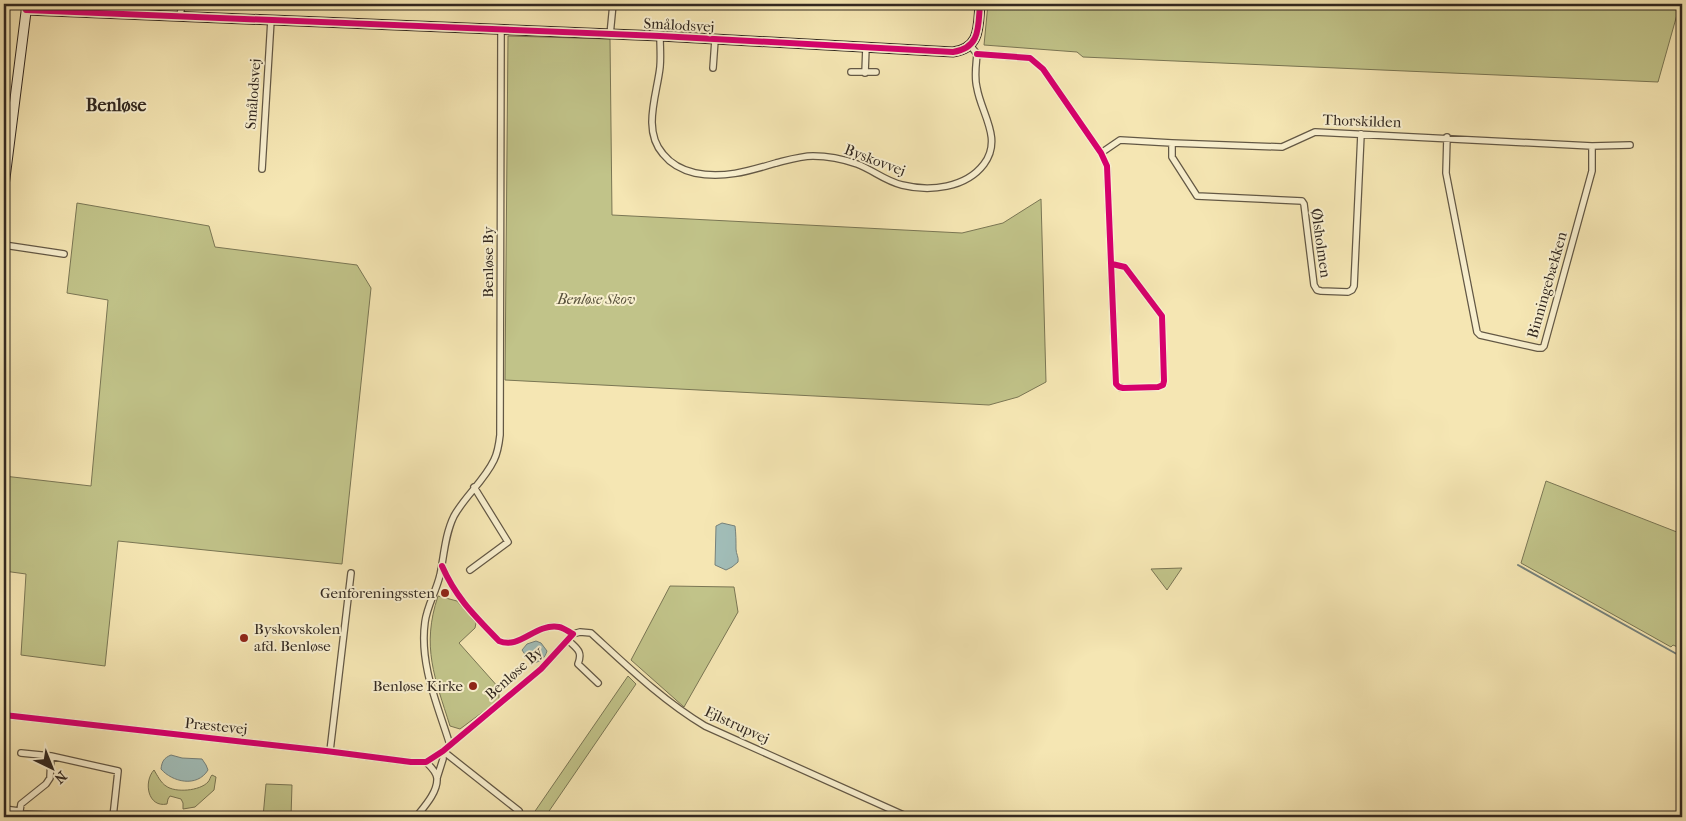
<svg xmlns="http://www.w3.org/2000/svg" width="1686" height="821" viewBox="0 0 1686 821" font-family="'IM FELL French Canon',serif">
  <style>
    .green { fill: #c1c389; stroke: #7a7654 }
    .water { fill: #a1bdb8; stroke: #75817b }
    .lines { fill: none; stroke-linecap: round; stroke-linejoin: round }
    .stream { stroke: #75817b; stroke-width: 2 }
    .street-casing { stroke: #635845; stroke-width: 8 }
    .secondary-casing { stroke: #322820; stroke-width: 11 }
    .street { stroke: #f8efce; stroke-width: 5.5 }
    .secondary { stroke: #f8efce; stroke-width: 9 }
    .cycleway-casing { stroke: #f8efce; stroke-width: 9 }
    .cycleway { stroke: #d6006c; stroke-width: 6 }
    .poi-dot { fill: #8f2418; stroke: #f8efce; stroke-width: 2 }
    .labels { text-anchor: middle; stroke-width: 4; stroke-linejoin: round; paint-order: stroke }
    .street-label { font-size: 15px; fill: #322820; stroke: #f8efce }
    .park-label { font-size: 15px; font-style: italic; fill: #564f3a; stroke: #f8efce }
    .poi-label { font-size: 15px; fill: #322820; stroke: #f8efce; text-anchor: end }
    .quarter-label { font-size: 18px; font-weight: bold; fill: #322820; stroke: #f8efce }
  </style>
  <rect width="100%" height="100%" fill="#f5e6b3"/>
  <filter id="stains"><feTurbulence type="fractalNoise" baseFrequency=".004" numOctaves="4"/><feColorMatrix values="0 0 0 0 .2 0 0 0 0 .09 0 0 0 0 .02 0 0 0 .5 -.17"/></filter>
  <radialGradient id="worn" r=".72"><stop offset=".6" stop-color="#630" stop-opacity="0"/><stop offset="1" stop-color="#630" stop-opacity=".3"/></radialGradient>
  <path class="green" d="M988 4H1680L1658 82 1083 57 1077 52 984 45Z
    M508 36 610 39 612 215 962 233 1003 223 1041 199 1046 382 1018 397 989 405 505 380Z
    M77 203 209 226 215 247 357 265 371 288 342 564 118 541 105 666 21 655 26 574 4 571V476L91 486 108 300 67 293Z
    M1546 481 1682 534V629L1678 636 1682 631V649L1673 645 1671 647 1521 563Z
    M1182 568 1167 590 1151 569Z
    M670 586 734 587 738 612 684 707 631 660Z
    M438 596 457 601 476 623 475 628 459 643 499 688V700L460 729 450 726C435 678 421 647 438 596Z
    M628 676 636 684 545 817H531Z
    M154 770C157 775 161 783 166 786 175 793 200 791 208 782 210 780 210 777 212 775L216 777 214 790 195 807 183 809V803L181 799 170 796 168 799 167 804C148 808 143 782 154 770Z
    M266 784 292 785 291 817H263Z"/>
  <path class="water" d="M722 523 735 526C736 534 736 541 736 549 736 554 739 557 738 562L732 567 726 570 715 565 716 526Z
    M536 641 541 643 547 651C545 658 541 661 534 663L528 659 522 650 527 644Z
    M171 755 182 758 202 759 206 765 208 770C197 788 172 782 161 769 162 761 164 758 171 755Z"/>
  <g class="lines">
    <path class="stream" d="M1518 565 1682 657"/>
    <g class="street-casing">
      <path id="street" d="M180 16 182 4
        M610 35 613 4
        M660 36C660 46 661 57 660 67 657 95 642 130 663 154 671 164 682 170 695 173 723 179 749 171 776 163 788 160 801 156 813 156 828 156 843 159 857 164 873 170 885 181 902 185 930 192 966 188 984 164 1003 139 981 113 977 88 974 77 976 66 977 54L970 45
        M977 54 1030 58 1043 69 1101 153 1107 166 1116 384 1119 387 1123 388 1158 387 1163 385 1164 381 1162 316 1125 267 1112 264
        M713 68 715 40
        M851 72H876
        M865 73 866 47
        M1447 137 1446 173 1477 332 1480 335 1538 348H1542L1544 346 1592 171V146
        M1172 143V157L1197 196 1302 201 1304 204 1314 285 1317 290 1321 291 1348 292 1352 290 1354 286 1361 134
        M1101 153 1120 140 1172 143 1282 147 1315 132 1592 146 1630 145
        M262 169 271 20
        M4 245 64 254
        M470 570 508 542 474 487
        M573 634 580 632 591 633C627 666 663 701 705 726L908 817
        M568 640C577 649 583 651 578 664L598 683
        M4 715 326 751 411 762H426L443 751 541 669 573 634C569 632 564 628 559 627 535 623 520 650 499 641 475 616 456 598 442 566
        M450 745C438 706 419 664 425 622 427 606 436 592 440 575 444 556 445 534 454 516 465 496 484 481 494 460 498 452 499 444 500 435L501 30
        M330 751 351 573
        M443 751 519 811
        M437 778 443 759V751
        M4 809 19 811
        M19 814 113 817 118 771 51 756 21 753
        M19 817 21 804 46 784 50 778 51 756
        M416 817C424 807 438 792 437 778 436 771 430 766 426 762"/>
    </g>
    <g class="secondary-casing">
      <path id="secondary" d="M26 10 660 36 953 52C981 48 978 26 980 4
        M4 186 27 4"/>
    </g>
    <use href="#street" class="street"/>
    <use href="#secondary" class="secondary"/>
    <g class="cycleway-casing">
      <path id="cycleway" d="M26 10 660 36 953 52C981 48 978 26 980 4
        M977 54 1030 58 1043 69 1101 153 1107 166 1116 384 1119 387 1123 388 1158 387 1163 385 1164 381 1162 316 1125 267 1112 264
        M4 715 326 751 411 762H426L443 751 541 669 573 634C569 632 564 628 559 627 535 623 520 650 499 641 475 616 456 598 442 566"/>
    </g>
    <use href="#cycleway" class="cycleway"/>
  </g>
  <g class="poi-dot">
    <circle cx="445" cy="593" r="5"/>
    <circle cx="244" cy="638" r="5"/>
    <circle cx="473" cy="686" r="5"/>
  </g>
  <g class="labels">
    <g class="street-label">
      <text transform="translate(679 25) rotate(3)" y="5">Smålodsvej</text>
      <text transform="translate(253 94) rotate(-86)" y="5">Smålodsvej</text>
      <text transform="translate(1362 121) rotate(2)" y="5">Thorskilden</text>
      <text transform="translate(875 160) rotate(21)" y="5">Byskovvej</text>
      <text transform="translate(1321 243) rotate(82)" y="5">Ølsholmen</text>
      <text transform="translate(488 262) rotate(-90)" y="5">Benløse By</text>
      <text transform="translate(1547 285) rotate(-74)" y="5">Binningebækken</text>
      <text transform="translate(514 673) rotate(-42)" y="5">Benløse By</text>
      <text transform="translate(737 725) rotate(25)" y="5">Ejlstrupvej</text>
      <text transform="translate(216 726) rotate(6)" y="5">Præstevej</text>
    </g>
    <g class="park-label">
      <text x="596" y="304">Benløse Skov</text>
    </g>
    <g class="poi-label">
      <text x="435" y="598">Genforeningssten</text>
      <text x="254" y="634" text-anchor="start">Byskovskolen<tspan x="254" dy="17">afd. Benløse</tspan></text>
      <text x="463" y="691">Benløse Kirke</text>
    </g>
    <g class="quarter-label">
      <text x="116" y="111">Benløse</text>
    </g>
  </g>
  <rect width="1686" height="821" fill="none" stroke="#f5e6b3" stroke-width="20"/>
  <rect x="5" y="5" width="1676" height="811" fill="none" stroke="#322820" stroke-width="2.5"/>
  <rect x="10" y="10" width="1666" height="801" fill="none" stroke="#322820"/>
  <g transform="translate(52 768) rotate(137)" stroke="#f8efce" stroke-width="4" paint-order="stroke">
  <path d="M0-4L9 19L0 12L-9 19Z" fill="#322820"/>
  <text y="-8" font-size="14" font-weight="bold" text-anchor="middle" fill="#322820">N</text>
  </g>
  <rect width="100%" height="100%" filter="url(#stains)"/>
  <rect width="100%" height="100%" fill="url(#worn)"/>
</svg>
